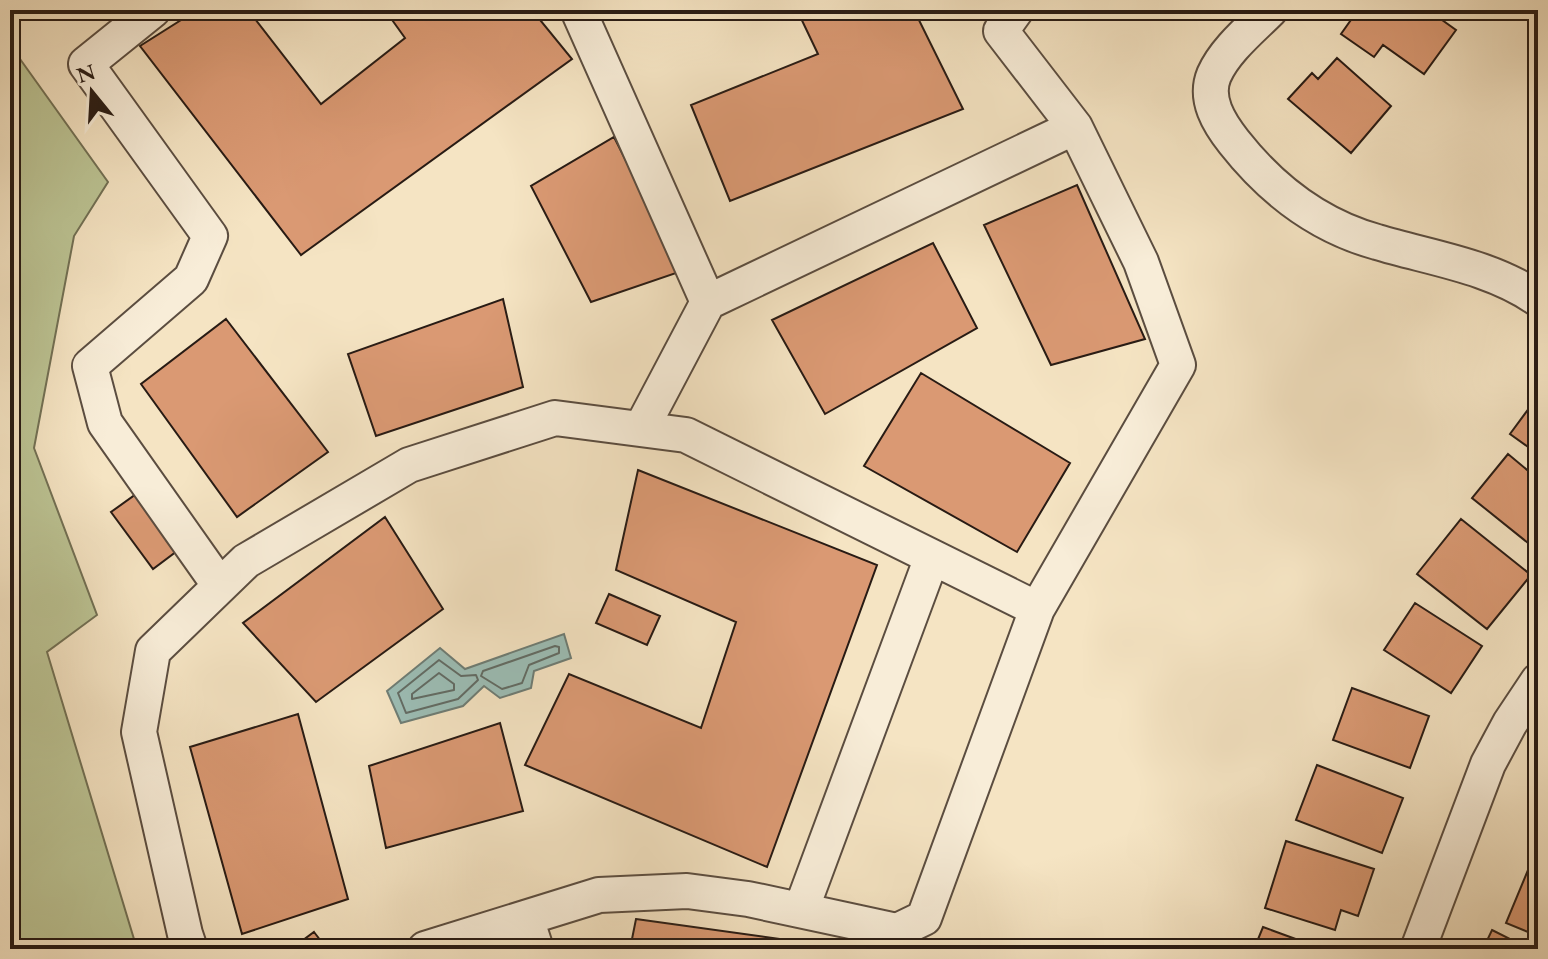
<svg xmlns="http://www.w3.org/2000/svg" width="1548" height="959" viewBox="0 0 1548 959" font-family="'EB Garamond',serif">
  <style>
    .green { fill: #bcc494; stroke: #727054; stroke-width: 2 }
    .water { fill: #9cbeb6; stroke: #6e7d75; stroke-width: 2 }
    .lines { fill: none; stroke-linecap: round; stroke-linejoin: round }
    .shore { stroke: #626c65; stroke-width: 2 }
    .building { fill: #da9973; stroke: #281b14; stroke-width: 2 }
    .minor-casing { stroke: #5b4d40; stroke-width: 38 }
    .minor { stroke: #f8edd8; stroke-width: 34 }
  </style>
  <rect width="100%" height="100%" fill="#f5e4c3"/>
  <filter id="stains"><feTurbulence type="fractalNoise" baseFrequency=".0025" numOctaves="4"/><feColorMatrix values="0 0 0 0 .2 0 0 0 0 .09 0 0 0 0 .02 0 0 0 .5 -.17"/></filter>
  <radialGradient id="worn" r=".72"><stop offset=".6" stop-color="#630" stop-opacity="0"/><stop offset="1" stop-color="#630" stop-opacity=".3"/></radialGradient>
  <path class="green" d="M10 45 108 182 74 236 34 448 97 615 47 652 137 949H10Z"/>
  <path class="water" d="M564 634 571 658 534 671 531 688 500 698 484 686 463 706 401 723 387 691 440 648 465 669Z"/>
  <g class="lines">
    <path class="shore" d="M555 646 559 647V653L529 665 522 683 502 689 481 676 483 671Z
      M439 660 461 676 476 675 478 680 458 699 406 713 398 693Z
      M439 673 454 684V690L412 699V694Z"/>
  </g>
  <path class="building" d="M197 10H248L321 104 405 38 385 10H532L572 59 301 255 140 46Z
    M797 10H914L963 109 730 201 691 105 818 54Z
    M1358 10H1428L1456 30 1424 74 1383 45 1374 57 1341 34Z
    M1337 58 1391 106 1351 153 1288 99 1312 73 1318 79Z
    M614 137 682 271 591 302 531 186Z
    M1077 185 1145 339 1051 365 984 225Z
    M933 243 977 328 825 414 772 320Z
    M503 299 523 387 376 436 348 354Z
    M226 319 328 452 237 517 141 384Z
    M921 373 1070 463 1017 552 864 466Z
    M1538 396V454L1510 434Z
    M1508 454 1538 479V551L1472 498Z
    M638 470 877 565 767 867 525 765 569 674 701 728 736 622 616 570Z
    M139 492 181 548 153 569 111 512Z
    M385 517 443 609 316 702 243 623Z
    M1461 519 1531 575 1487 629 1417 574Z
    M609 594 660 616 647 645 596 623Z
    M1415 603 1482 646 1451 693 1384 650Z
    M1352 688 1429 716 1410 768 1333 740Z
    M298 714 348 899 242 934 190 747Z
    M500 723 523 811 386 848 369 766Z
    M1317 765 1403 798 1382 853 1296 820Z
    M1286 841 1374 869 1358 916 1341 910 1335 930 1265 908Z
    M1533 858 1538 860V936L1506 923Z
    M636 919 809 943 808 949H630Z
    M1263 927 1323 949H1254Z
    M1492 930 1530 949H1483Z
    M314 932 327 949H291Z"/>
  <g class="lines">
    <g class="minor-casing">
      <path id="minor" d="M153 10 86 64 210 236 191 279 90 366 105 423 220 586
        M578 10 708 302
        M1016 10 1001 31 1075 127 1141 262 1178 365 1037 609
        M1270 10C1251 29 1225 50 1214 75 1204 99 1219 123 1234 142 1271 189 1319 226 1377 242 1430 258 1491 266 1538 299
        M641 429 708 302 1075 127
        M801 910 932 557
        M526 918 536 949
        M190 949 185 934 139 732 153 651 246 561 409 465 555 418 686 435 1037 609 924 918 897 931 748 899 687 891 599 895 425 949
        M1418 949 1488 764 1510 723 1538 681"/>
    </g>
    <use href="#minor" class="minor"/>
  </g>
  <rect width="1548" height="959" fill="none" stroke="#f5e4c3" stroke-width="40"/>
  <rect x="12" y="12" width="1524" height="935" fill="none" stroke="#281b14" stroke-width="4"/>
  <rect x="20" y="20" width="1508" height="919" fill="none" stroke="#281b14" stroke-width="2"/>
  <g transform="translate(92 92) rotate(342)" stroke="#f8edd8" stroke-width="6" paint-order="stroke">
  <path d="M0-6L14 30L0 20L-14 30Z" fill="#281b14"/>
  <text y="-12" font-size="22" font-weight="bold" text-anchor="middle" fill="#281b14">N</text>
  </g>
  <rect width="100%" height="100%" filter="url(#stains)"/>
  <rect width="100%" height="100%" fill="url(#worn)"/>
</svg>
